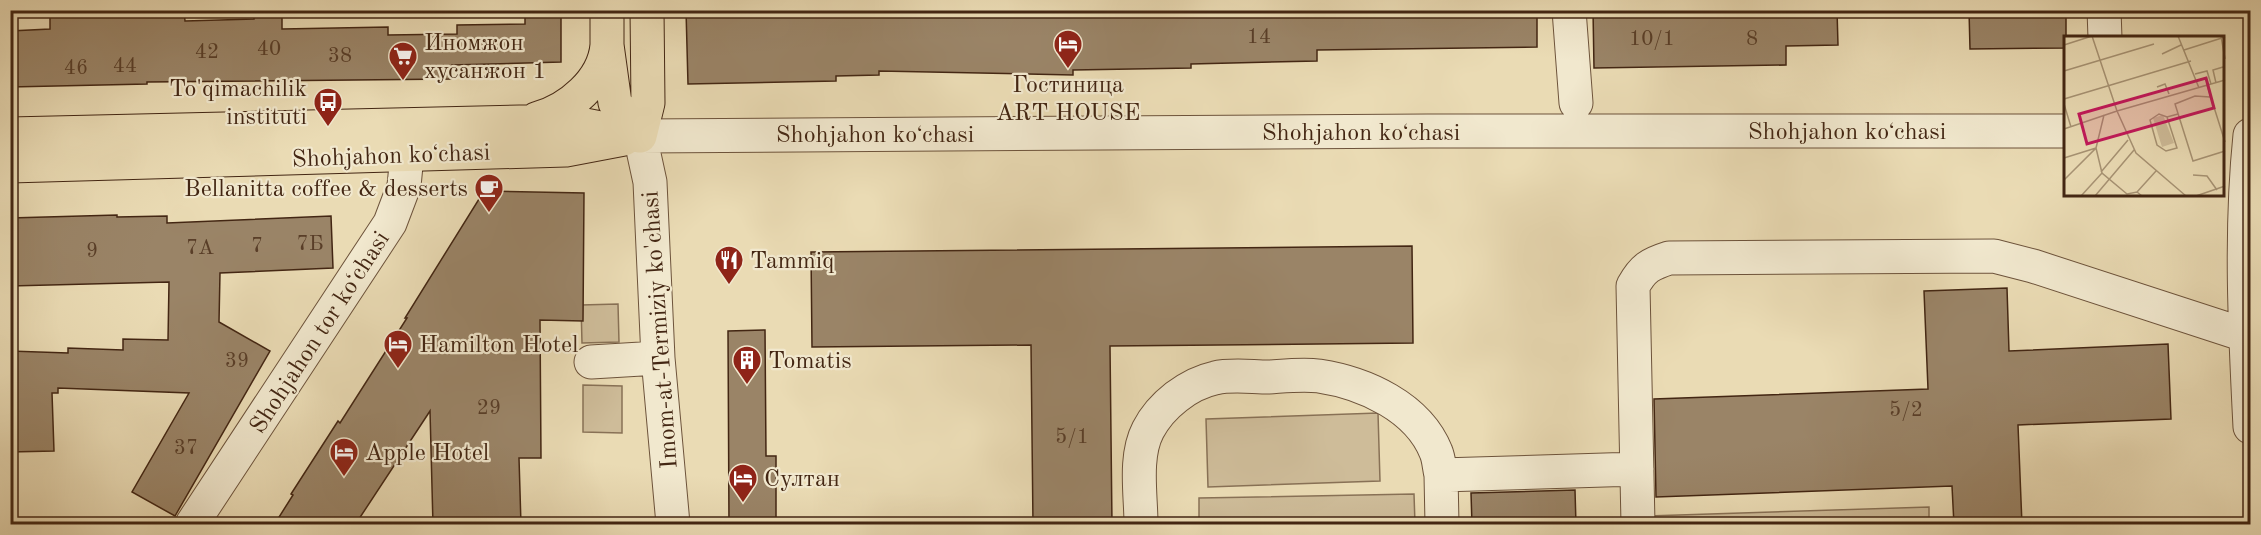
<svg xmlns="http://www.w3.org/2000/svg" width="2261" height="535" viewBox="0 0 2261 535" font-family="'Old Standard TT',serif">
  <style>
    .green { fill: #cebc99; stroke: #887156; stroke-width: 1.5 }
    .building { fill: #9a8467; stroke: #432613; stroke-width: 1.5 }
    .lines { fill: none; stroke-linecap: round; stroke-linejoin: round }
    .minor-casing { stroke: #6d533b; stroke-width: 35 }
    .major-casing { stroke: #432613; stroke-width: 35 }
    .minor { stroke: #f1e8ce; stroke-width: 33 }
    .major { stroke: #eadbb4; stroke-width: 33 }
    .labels { text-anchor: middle; stroke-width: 4.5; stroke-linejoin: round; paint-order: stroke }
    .number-label { font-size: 21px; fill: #593e28 }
    .poi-label { font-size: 24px; fill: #432613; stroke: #f1e8ce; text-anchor: start }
    .street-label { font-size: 24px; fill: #432613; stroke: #f1e8ce }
    .inset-road { fill: none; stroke: #a79374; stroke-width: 1.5 }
    .view { fill: #c2185b; fill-opacity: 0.15; stroke: #c2185b; stroke-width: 3 }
    .inset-edge { fill: none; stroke: #432613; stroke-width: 3 }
  </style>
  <rect width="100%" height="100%" fill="#eadbb4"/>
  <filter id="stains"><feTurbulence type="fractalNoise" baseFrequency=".00333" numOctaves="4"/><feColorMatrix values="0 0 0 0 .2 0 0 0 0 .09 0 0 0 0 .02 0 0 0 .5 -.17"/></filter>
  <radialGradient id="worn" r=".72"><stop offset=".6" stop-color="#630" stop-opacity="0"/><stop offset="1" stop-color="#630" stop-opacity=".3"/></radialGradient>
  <path class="green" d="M618 304 619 342 582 343 581 305Z
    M583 385 622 386V433L583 432Z
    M1378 413 1380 481 1208 487 1206 419Z
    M1414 494 1415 524H1199V498Z
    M1929 507V524H1648V516Z"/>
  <path class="building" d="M50 10H184L185 21 254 19V15H282V29L388 27V35L457 34V25L525 24V10H561V62L452 65V79L147 82V84L10 87V31L50 29Z
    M686 10H1537V47L1317 50V61L1191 64V68L1073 70V75L879 71V75L836 76V81L688 84Z
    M1593 10H1837L1838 45 1786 46V65L1594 68Z
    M1969 10H2066V48L1970 49Z
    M484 191 584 193 583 321 540 320 541 458H519L521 525H433L430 411 355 525H274L293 495 291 494 338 421 340 423 407 318H405Z
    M117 215V217L167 216V223L331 216 333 268 220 273 219 322 270 351 175 516 132 492 189 393 58 388V393H52L54 451 10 452V351L68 353V348L123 350V339L168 340 169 282 10 286V218Z
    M1412 246 1413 343 1110 346 1112 525H1033L1031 345 812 347 811 252Z
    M2007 288 2009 351 2168 344 2171 419 2018 425 2022 525H1954L1952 486 1656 497 1654 399 1928 389 1924 291Z
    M765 330 766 456H776V525H729L728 331Z
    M1575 490 1576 525H1472L1471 493Z"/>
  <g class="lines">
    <g class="minor-casing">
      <path id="minor" d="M1569 10 1576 103
        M2104 10 2105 38
        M2250 135C2240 232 2245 330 2250 427
        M591 362 658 358
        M1441 475 1442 524
        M192 524 390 223 404 186 407 155 406 127
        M673 524 658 358 650 182 640 136 1428 131H2066
        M1141 524C1141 495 1134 457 1148 430 1161 405 1188 384 1215 378 1231 374 1252 377 1269 377 1285 376 1303 374 1319 376 1365 383 1418 407 1436 452 1439 459 1439 467 1441 475L1637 469
        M1638 524 1633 286C1643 268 1650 264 1669 258L1994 256 2033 266 2245 335"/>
    </g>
    <g class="major-casing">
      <path id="major" d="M607 10V45L615 103 640 136
        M536 119C569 110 604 81 607 45
        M10 134 565 121 640 136
        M640 136 648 103 647 10
        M10 166 566 150 624 139"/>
    </g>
    <use href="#minor" class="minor"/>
    <use href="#major" class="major"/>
  </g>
  <defs>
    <g id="hotel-pin" transform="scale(1.5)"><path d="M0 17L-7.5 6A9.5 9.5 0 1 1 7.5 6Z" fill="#8f2418" stroke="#f1e8ce"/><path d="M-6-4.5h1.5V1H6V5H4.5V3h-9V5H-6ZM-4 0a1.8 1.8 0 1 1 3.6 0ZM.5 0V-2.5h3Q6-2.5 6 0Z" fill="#fff"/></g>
    <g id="supermarket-pin" transform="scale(1.5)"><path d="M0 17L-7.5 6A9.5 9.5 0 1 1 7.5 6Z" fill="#8f2418" stroke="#f1e8ce"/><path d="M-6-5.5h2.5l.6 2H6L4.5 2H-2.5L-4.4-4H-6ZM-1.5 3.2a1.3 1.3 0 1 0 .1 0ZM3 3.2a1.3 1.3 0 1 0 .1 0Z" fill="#fff"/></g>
    <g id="bus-pin" transform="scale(1.5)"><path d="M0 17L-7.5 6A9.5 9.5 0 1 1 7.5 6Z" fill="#8f2418" stroke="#f1e8ce"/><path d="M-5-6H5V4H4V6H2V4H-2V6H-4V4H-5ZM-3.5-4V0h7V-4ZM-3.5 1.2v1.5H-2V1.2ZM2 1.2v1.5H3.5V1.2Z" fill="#fff"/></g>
    <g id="cafe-pin" transform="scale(1.5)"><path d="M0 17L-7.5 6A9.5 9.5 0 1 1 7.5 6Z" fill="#8f2418" stroke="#f1e8ce"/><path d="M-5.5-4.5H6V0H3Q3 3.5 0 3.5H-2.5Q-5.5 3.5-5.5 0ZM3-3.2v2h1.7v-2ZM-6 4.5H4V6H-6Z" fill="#fff"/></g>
    <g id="restaurant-pin" transform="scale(1.5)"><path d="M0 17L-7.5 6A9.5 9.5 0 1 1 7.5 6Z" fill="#8f2418" stroke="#f1e8ce"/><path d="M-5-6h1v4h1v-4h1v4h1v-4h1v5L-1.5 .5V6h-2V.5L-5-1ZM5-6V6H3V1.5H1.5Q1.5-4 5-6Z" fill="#fff"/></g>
    <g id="building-pin" transform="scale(1.5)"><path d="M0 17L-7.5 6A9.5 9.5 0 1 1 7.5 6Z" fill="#8f2418" stroke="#f1e8ce"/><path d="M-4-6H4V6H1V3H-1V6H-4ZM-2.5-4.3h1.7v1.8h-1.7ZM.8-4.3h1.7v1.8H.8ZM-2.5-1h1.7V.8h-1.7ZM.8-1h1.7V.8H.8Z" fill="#fff"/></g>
  </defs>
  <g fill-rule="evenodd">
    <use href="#hotel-pin" x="1068" y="44"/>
    <use href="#supermarket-pin" x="403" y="56"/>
    <use href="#bus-pin" x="328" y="102"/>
    <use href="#cafe-pin" x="489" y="188"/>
    <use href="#restaurant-pin" x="729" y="260"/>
    <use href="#hotel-pin" x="398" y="344"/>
    <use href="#building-pin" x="747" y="360"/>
    <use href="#hotel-pin" x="344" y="452"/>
    <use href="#hotel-pin" x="743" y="478"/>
  </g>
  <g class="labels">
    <g class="number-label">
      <text x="1259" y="43">14</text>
      <text x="1652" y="45">10/1</text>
      <text x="1752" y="45">8</text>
      <text x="269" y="55">40</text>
      <text x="207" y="58">42</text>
      <text x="340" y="62">38</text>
      <text x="125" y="72">44</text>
      <text x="76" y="74">46</text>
      <text x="310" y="250">7Б</text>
      <text x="257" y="252">7</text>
      <text x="200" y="254">7A</text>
      <text x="92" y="257">9</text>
      <text x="237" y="367">39</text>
      <text x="489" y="414">29</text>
      <text x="1906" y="416">5/2</text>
      <text x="1072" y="443">5/1</text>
      <text x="186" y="454">37</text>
    </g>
    <g class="poi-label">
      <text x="424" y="50">Иномжон<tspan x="424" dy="28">хусанжон 1</tspan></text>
      <text x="1068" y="92" text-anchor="middle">Гостиница<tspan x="1068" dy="28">ART HOUSE</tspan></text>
      <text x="307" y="96" text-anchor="end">To'qimachilik<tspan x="307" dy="28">instituti</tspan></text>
      <text x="468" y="196" text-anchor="end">Bellanitta coffee &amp; desserts</text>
      <text x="750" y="268">Tammiq</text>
      <text x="419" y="352">Hamilton Hotel</text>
      <text x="768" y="368">Tomatis</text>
      <text x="365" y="460">Apple Hotel</text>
      <text x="764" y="486">Султан</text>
    </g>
    <g class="street-label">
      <text x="1847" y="139">Shohjahon koʻchasi</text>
      <text x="1361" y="140">Shohjahon koʻchasi</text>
      <text x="875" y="142">Shohjahon koʻchasi</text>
      <text transform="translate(391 155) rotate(-2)" y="8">Shohjahon koʻchasi</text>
      <text transform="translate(659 330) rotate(-94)" y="8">Imom-at-Termiziy ko'chasi</text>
      <text transform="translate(319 332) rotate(-57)" y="8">Shohjahon tor koʻchasi</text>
    </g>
  </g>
  <g transform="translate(2064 36)">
    <rect width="160" height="160" fill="#eadbb4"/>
    <path d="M99 79 110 107 98 111 89 82Z" fill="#cebc99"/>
    <path class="inset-road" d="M28 0 53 75M114 0 135 52M157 0 161 23M0 9 28 0M120 14 161 1M98 18 117 9M0 35 90 8M131 38 143 35 147 48M152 47 149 34 159 31M143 49 161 106M93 51 101 48 105 58M146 61 131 60 111 68 129 125 161 115M0 63 127 25M0 68 7 91M103 81 113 112 102 115 93 109 86 84 95 78 103 81 114 78M0 93 53 75M32 112 38 137 63 158 73 156 78 160M0 122 32 112M37 136 64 104M129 139 143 140 153 154M0 144 32 112 40 79M73 156 92 135M17 160 38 137M31 160 70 114M122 160 72 117 53 75 161 44M132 160 161 150"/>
    <path class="view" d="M142 42 150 72 23 108 15 78Z"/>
    <rect width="160" height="160" class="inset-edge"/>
  </g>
  <rect width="2261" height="535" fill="none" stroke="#eadbb4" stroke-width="36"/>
  <rect x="12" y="12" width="2237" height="511" fill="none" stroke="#432613" stroke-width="3"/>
  <rect x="18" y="18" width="2225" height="499" fill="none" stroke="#432613" stroke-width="1.5"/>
  <rect width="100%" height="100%" filter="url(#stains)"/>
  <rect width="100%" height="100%" fill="url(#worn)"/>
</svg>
